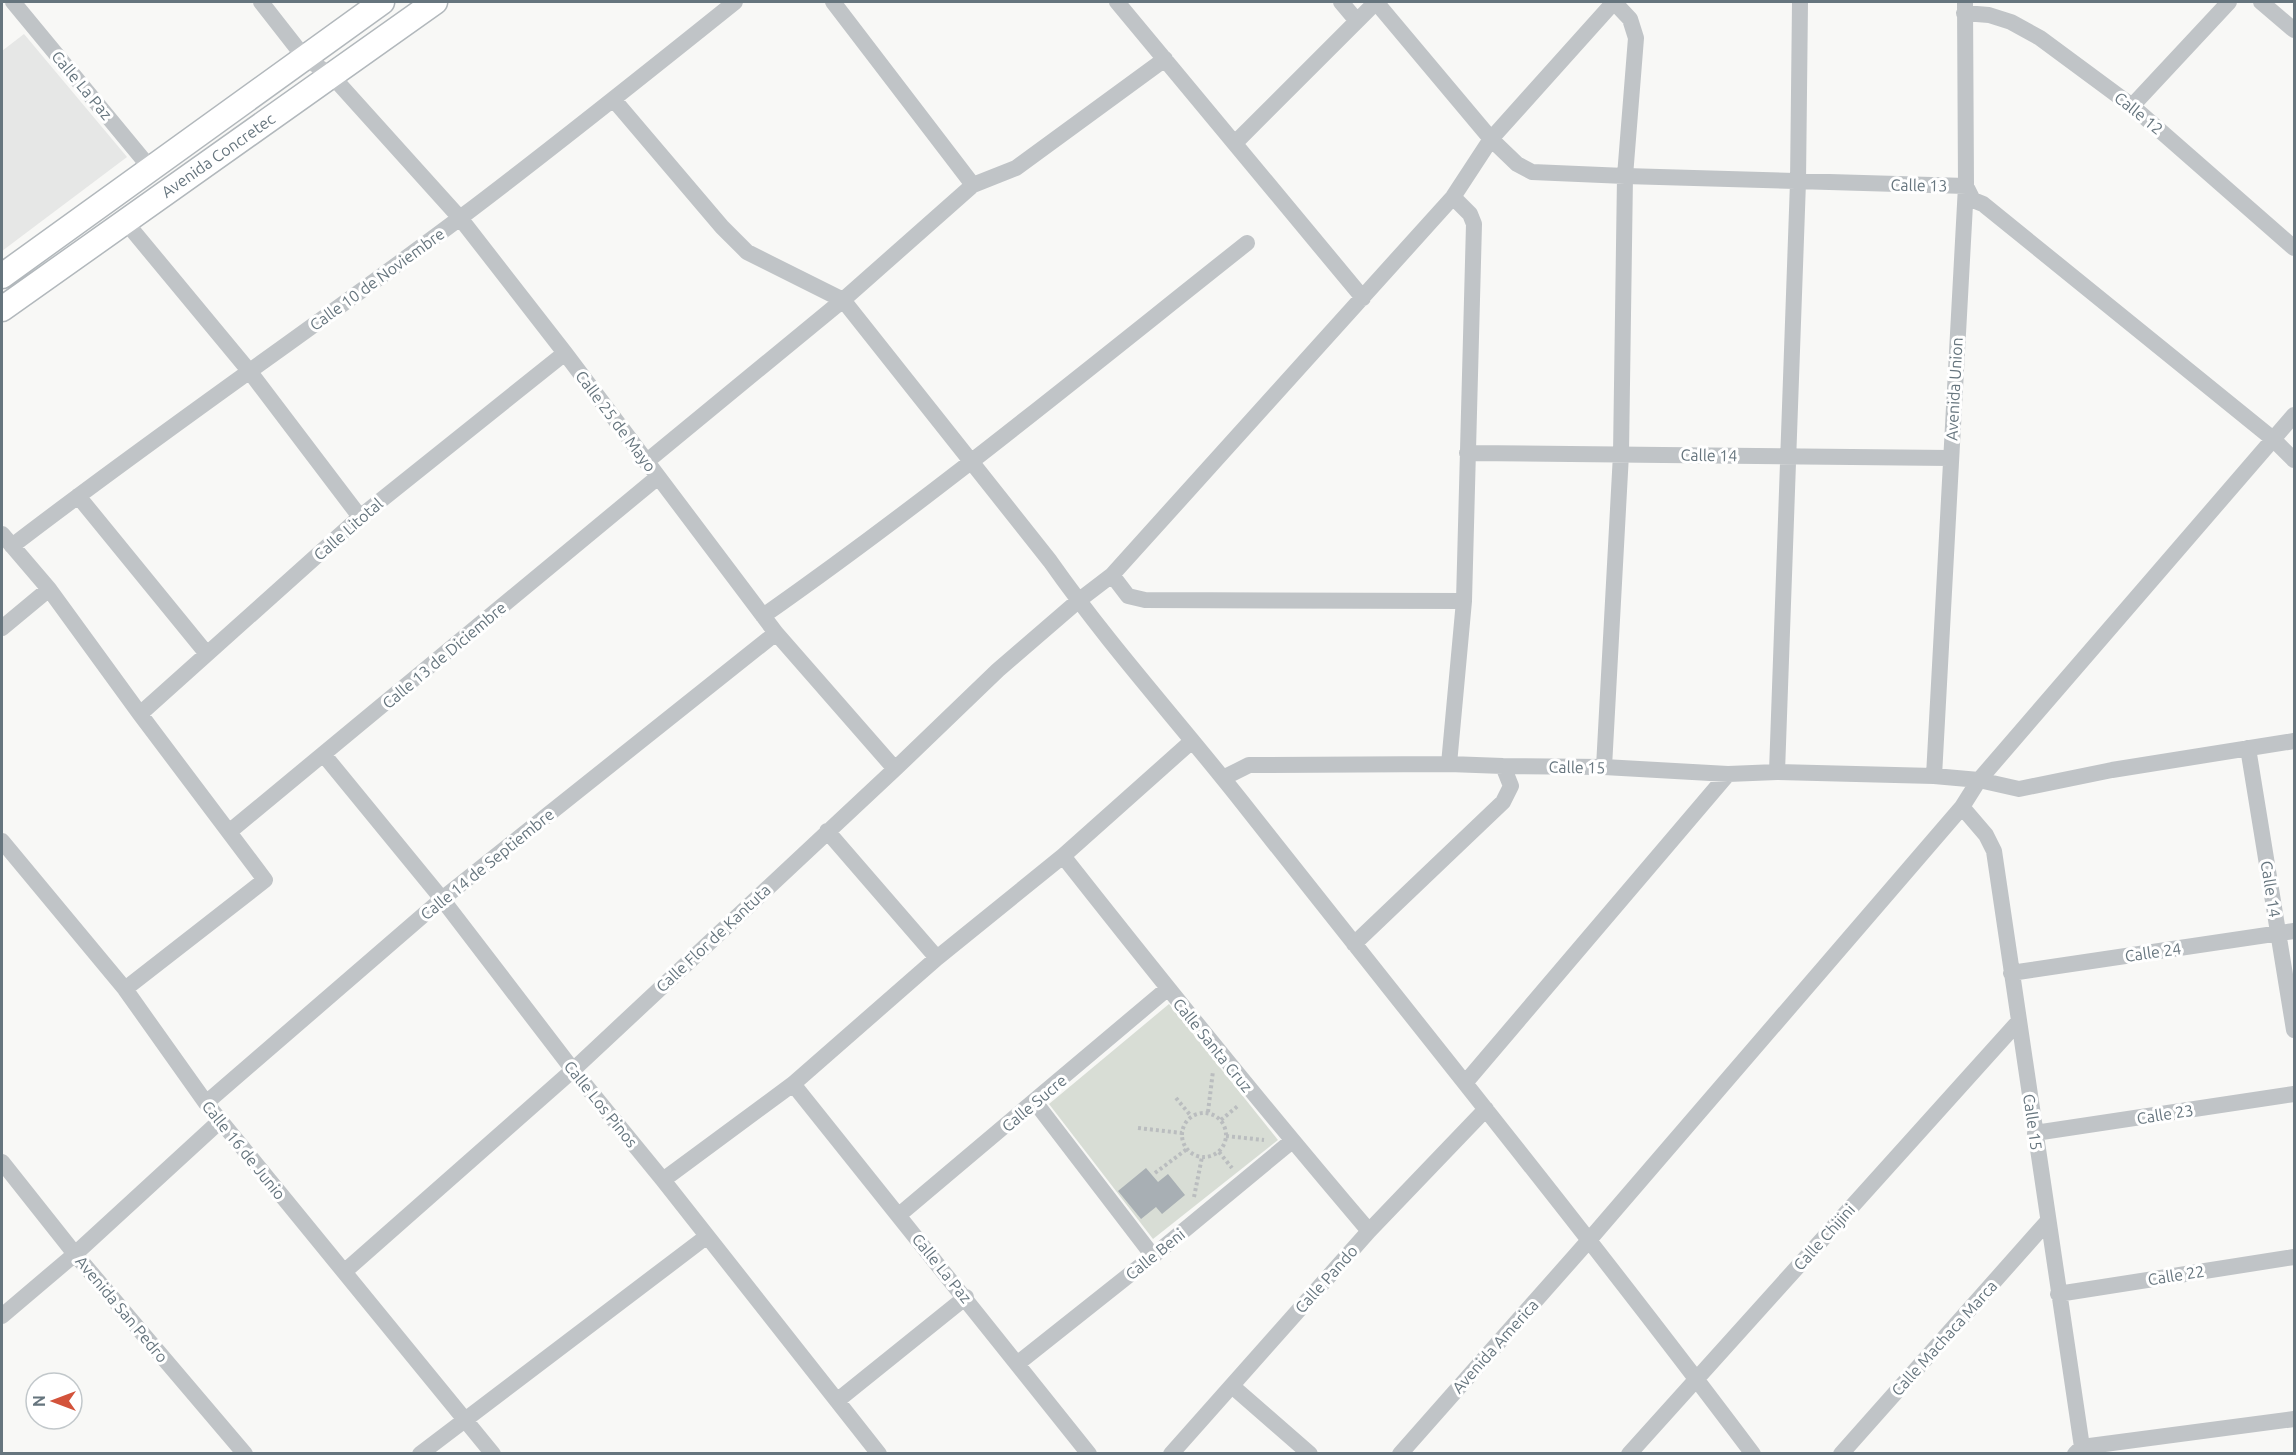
<svg xmlns="http://www.w3.org/2000/svg" width="2296" height="1455" viewBox="0 0 2296 1455" font-family="Ubuntu,sans-serif">
  <style>
    .built { fill: #e6e7e6 }
    .green { fill: #d8ddd5 }
    .building { fill: #a8afb4 }
    .lines { fill: none; stroke-linecap: round; stroke-linejoin: round }
    .secondary-casing { stroke: #b2b8bc; stroke-width: 27 }
    .path { stroke: #babdbf; stroke-width: 4; stroke-dasharray: 3 3; stroke-linecap: butt }
    .street { stroke: #c0c4c7; stroke-width: 16 }
    .secondary { stroke: #fff; stroke-width: 24 }
    .labels { text-anchor: middle; stroke-width: 6; stroke-linejoin: round; paint-order: stroke }
    .street-label { font-size: 16px; fill: #66757e; stroke: #fff }
  </style>
  <rect width="100%" height="100%" fill="#f8f8f6"/>
  <path class="built" d="M24 34 127 157 2 251V51Z"/>
  <path class="green" d="M1169 1004 1278 1140 1153 1239 1049 1104Z"/>
  <path class="building" d="M1146 1168 1158 1182 1168 1174 1185 1195 1162 1214 1156 1207 1141 1219 1118 1191Z"/>
  <g class="lines">
    <g class="secondary-casing">
      <path id="secondary" d="M2 276 382 2
        M2 309 435 2"/>
    </g>
    <path class="path" d="M1176 1098 1191 1116
      M1208 1112 1213 1071
      M1182 1135a22 22 0 1 1 44 0a22 22 0 1 1-44 0Z
      M1221 1120 1239 1105
      M1138 1128 1182 1133
      M1226 1136 1264 1140
      M1219 1152 1232 1168
      M1155 1173 1187 1149
      M1194 1197 1202 1157"/>
    <path class="street" d="M13 2 151 169
      M261 2 304 57 332 76 460 218 565 353 776 633 895 769
      M833 2 973 185
      M1117 2 1363 298
      M1341 2 1357 21
      M1376 2 1491 139 1517 164 1532 172 1625 176 1966 186 1973 200 1983 204 2273 439 2294 460
      M2261 2 2294 30
      M1964 13 1989 15 2011 22 2040 38 2132 106 2294 248
      M614 100 722 227 747 252 843 300 1050 561C1109 645 1178 721 1242 802 1413 1019 1587 1233 1753 1454
      M2132 106 2229 2
      M1236 142 1376 2
      M124 220 250 372 360 517
      M2294 415 1979 780 2019 789 2112 770 2294 741
      M1467 453 1950 458
      M646 462 843 300 973 185 1016 168 1165 59
      M78 496 207 654
      M2 534 49 589 140 714 265 880 125 989
      M12 546C159 433 312 329 460 218 553 148 644 75 735 2
      M1112 575 1128 596 1145 600 1464 601
      M763 616C930 499 1088 369 1247 243
      M2 628 49 589
      M140 714 360 517 565 353
      M2248 748 2294 1030
      M324 755 442 899 573 1070 663 1180 879 1454
      M1449 764 1464 601 1474 224 1470 214 1453 197
      M1604 767 1621 454 1625 176 1636 38 1630 19 1614 2
      M1777 772 1798 182 1800 2
      M1934 776 1966 186 1965 2
      M1223 778 1249 765 1449 764 1503 766 1604 767 1728 774 1777 772 1934 776 1979 780 1962 807 1590 1239 1400 1454
      M1962 807 1986 835 1994 851 2082 1447 2075 1454
      M827 831 937 958
      M229 832 658 477
      M2 841 125 989 206 1103 493 1454
      M1063 856C1163 983 1264 1108 1369 1231
      M1354 944 1503 802 1511 786 1503 766
      M2011 973 2294 931
      M1465 1083 1728 774
      M793 1084 1089 1454
      M1035 1102 1153 1256
      M206 1103 442 899 776 633
      M2035 1133 2294 1094
      M2 1162 75 1254 245 1454
      M663 1180 793 1084 937 958 1063 856 1192 741
      M899 1215 1167 989
      M344 1272 573 1070 895 769 998 670 1078 601 1112 575 1453 197 1491 139 1614 2
      M2058 1294 2294 1257
      M2 1316 75 1254 220 1121
      M1017 1364 1153 1256 1292 1141
      M1232 1386 1310 1454
      M838 1400 966 1297
      M420 1454 706 1237
      M1171 1454 1369 1231 1486 1109
      M1629 1454 2019 1021
      M1841 1454 2047 1222
      M2083 1454 2082 1447 2294 1419"/>
    <use href="#secondary" class="secondary"/>
  </g>
  <g class="labels">
    <g class="street-label">
      <text transform="translate(82 85) rotate(50)" y="6">Calle La Paz</text>
      <text transform="translate(2139 113) rotate(39)" y="6">Calle 12</text>
      <text transform="translate(218 155) rotate(-35)" y="6">Avenida Concretec</text>
      <text transform="translate(1919 185) rotate(1)" y="6">Calle 13</text>
      <text transform="translate(377 279) rotate(-36)" y="6">Calle 10 de Noviembre</text>
      <text transform="translate(1954 389) rotate(-87)" y="6">Avenida Union</text>
      <text transform="translate(616 421) rotate(53)" y="6">Calle 25 de Mayo</text>
      <text transform="translate(1709 455) rotate(1)" y="6">Calle 14</text>
      <text transform="translate(348 529) rotate(-41)" y="6">Calle Litotal</text>
      <text transform="translate(444 655) rotate(-40)" y="6">Calle 13 de Diciembre</text>
      <text transform="translate(1577 767) rotate(1)" y="6">Calle 15</text>
      <text transform="translate(487 864) rotate(-39)" y="6">Calle 14 de Septiembre</text>
      <text transform="translate(2271 889) rotate(81)" y="6">Calle 14</text>
      <text transform="translate(713 938) rotate(-43)" y="6">Calle Flor de Kantuta</text>
      <text transform="translate(2153 952) rotate(-8)" y="6">Calle 24</text>
      <text transform="translate(1213 1045) rotate(51)" y="6">Calle Santa Cruz</text>
      <text transform="translate(1034 1103) rotate(-40)" y="6">Calle Sucre</text>
      <text transform="translate(601 1104) rotate(51)" y="6">Calle Los Pinos</text>
      <text transform="translate(2165 1114) rotate(-9)" y="6">Calle 23</text>
      <text transform="translate(2033 1122) rotate(82)" y="6">Calle 15</text>
      <text transform="translate(244 1150) rotate(51)" y="6">Calle 16 de Junio</text>
      <text transform="translate(1824 1237) rotate(-48)" y="6">Calle Chijini</text>
      <text transform="translate(1155 1254) rotate(-39)" y="6">Calle Beni</text>
      <text transform="translate(942 1268) rotate(51)" y="6">Calle La Paz</text>
      <text transform="translate(2176 1275) rotate(-9)" y="6">Calle 22</text>
      <text transform="translate(1326 1279) rotate(-48)" y="6">Calle Pando</text>
      <text transform="translate(122 1309) rotate(50)" y="6">Avenida San Pedro</text>
      <text transform="translate(1944 1338) rotate(-48)" y="6">Calle Machaca Marca</text>
      <text transform="translate(1495 1346) rotate(-48)" y="6">Avenida America</text>
    </g>
  </g>
  <rect width="2296" height="1455" fill="none" stroke="#66757e" stroke-width="6"/>
  <g transform="translate(54 1401) rotate(270)"><circle r="28" fill="#ffffff" stroke="#c2c8cb" stroke-width="1.5"/>
  <path d="M0-4.5L10 22L0 15L-10 22Z" fill="#d3533b"/>
  <text y="-9" font-size="16" font-weight="bold" text-anchor="middle" fill="#66757e">N</text>
  </g>
</svg>
